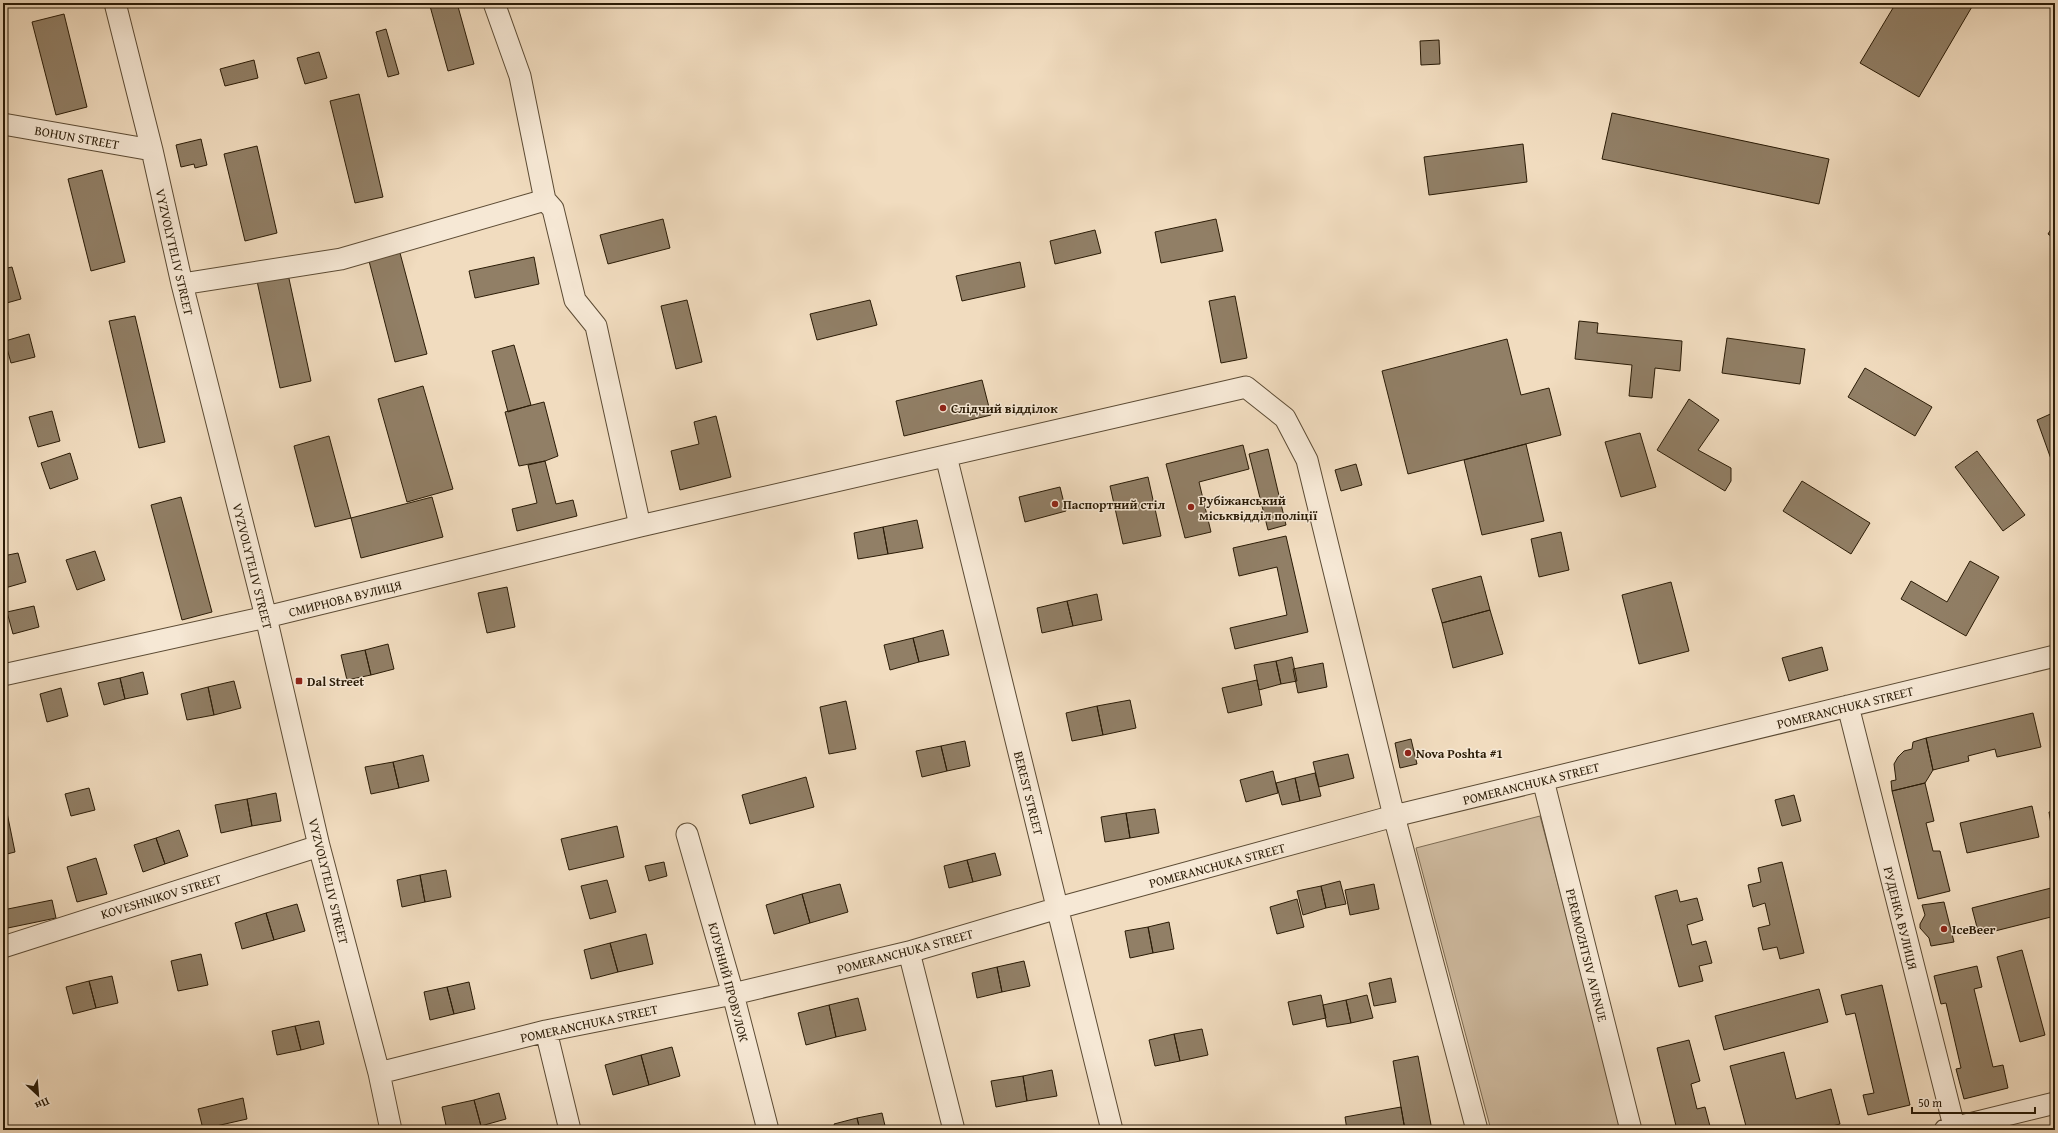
<svg xmlns="http://www.w3.org/2000/svg" width="2058" height="1133" viewBox="0 0 2058 1133" font-family="'Gentium Book Plus',serif">
  <style>
    .green { fill: #cfbba0; stroke: #7c6b53 }
    .building { fill: #917f66; stroke: #2a1b06 }
    .lines { fill: none; stroke-linecap: round; stroke-linejoin: round }
    .minor-casing { stroke: #5c4b34; stroke-width: 23 }
    .minor { stroke: #f6e8d5; stroke-width: 21 }
    .poi-dot { fill: #8f2418; stroke: #f6e8d5; stroke-width: 1.5 }
    .labels { text-anchor: middle; stroke-width: 3; stroke-linejoin: round; paint-order: stroke }
    .street-label { font-size: 13px; fill: #2a1b06; stroke: #f6e8d5 }
    .poi-label { font-size: 13px; font-weight: bold; fill: #2a1b06; stroke: #f6e8d5; text-anchor: start }
  </style>
  <rect width="100%" height="100%" fill="#f1dcbf"/>
  <filter id="stains"><feTurbulence type="fractalNoise" baseFrequency=".005" numOctaves="4"/><feColorMatrix values="0 0 0 0 .2 0 0 0 0 .09 0 0 0 0 .02 0 0 0 .5 -.17"/></filter>
  <radialGradient id="worn" r=".72"><stop offset=".6" stop-color="#630" stop-opacity="0"/><stop offset="1" stop-color="#630" stop-opacity=".3"/></radialGradient>
  <path class="green" d="M1540 816 1623 1130H1491L1416 848Z"/>
  <path class="building" d="M442 3H457L474 64 448 71 430 6Z
    M1896 3H1993L1991 6 1973 5 1919 97 1860 63Z
    M64 14 87 107 56 115 32 22Z
    M386 29 399 74 388 77 376 32Z
    M1439 40 1440 64 1421 65 1420 41Z
    M319 52 327 78 305 84 297 58Z
    M254 60 258 78 225 86 220 69Z
    M359 94 383 197 355 203 330 101Z
    M1612 113 1829 159 1819 204 1602 159Z
    M201 139 207 165 195 168 194 164 181 167 176 145Z
    M1523 144 1527 182 1429 195 1424 157Z
    M257 146 277 233 245 241 224 154Z
    M102 170 125 262 91 271 68 179Z
    M663 219 670 248 608 264 600 235Z
    M1216 219 1223 251 1161 263 1155 232Z
    M2055 223V239L2048 234Z
    M1095 230 1101 253 1055 264 1050 241Z
    M400 253 427 354 395 362 369 261Z
    M534 257 539 284 475 298 469 271Z
    M1020 262 1025 287 962 301 956 276Z
    M12 267 21 299 3 304V269Z
    M288 274 311 381 280 388 257 281Z
    M1235 296 1247 358 1221 363 1209 301Z
    M687 300 702 362 676 369 661 306Z
    M870 300 877 325 817 340 810 314Z
    M135 316 165 442 139 448 109 321Z
    M1579 321 1598 323 1597 333 1682 341 1680 371 1655 368 1652 398 1629 396 1632 365 1575 359Z
    M29 334 35 357 11 363 5 341Z
    M1727 338 1805 349 1800 384 1722 373Z
    M1507 339 1521 395 1549 388 1561 435 1408 474 1382 371Z
    M514 345 531 405 508 412 492 351Z
    M1865 368 1932 407 1915 436 1848 397Z
    M982 380 991 415 904 436 896 401Z
    M423 386 453 489 407 502 378 399Z
    M1689 399 1719 420 1698 450 1731 468V481L1725 491 1657 450Z
    M544 402 558 456 545 461 519 466 505 412Z
    M52 411 60 441 38 447 29 417Z
    M2055 412V458L2051 459 2037 420Z
    M716 416 731 477 680 490 671 451 699 444 694 422Z
    M1640 433 1656 487 1621 497 1605 442Z
    M329 436 351 518 315 527 294 446Z
    M1526 444 1544 521 1482 535 1464 460Z
    M1243 445 1249 469 1199 482 1211 532 1185 538 1166 464Z
    M1268 449 1286 525 1268 530 1249 454Z
    M1977 451 2025 515 2003 531 1955 467Z
    M70 453 78 479 50 489 41 463Z
    M545 461 556 504 573 500 577 516 517 531 512 509 537 503 528 465Z
    M1356 464 1362 485 1341 491 1335 470Z
    M1148 477 1161 536 1123 544 1110 486Z
    M1802 481 1870 523 1851 554 1783 511Z
    M1060 487 1066 511 1025 522 1019 497Z
    M181 497 212 612 182 620 151 505Z
    M432 497 443 537 361 558 351 518Z
    M917 520 923 548 888 554 883 527Z
    M883 527 888 554 858 559 854 533Z
    M1561 532 1569 570 1539 577 1531 539Z
    M1286 536 1308 632 1235 649 1230 628 1287 615 1277 567 1239 576 1233 548Z
    M95 551 105 580 77 590 66 560Z
    M18 553 26 582 5 588 3 580V556Z
    M1970 561 1999 577 1966 636 1901 599 1911 581 1947 602Z
    M1481 576 1490 610 1442 623 1432 589Z
    M1671 582 1689 651 1639 664 1622 595Z
    M507 587 515 627 487 633 478 593Z
    M1097 594 1102 620 1073 626 1067 601Z
    M1067 601 1073 626 1042 633 1037 608Z
    M34 606 39 627 13 634 7 612Z
    M1490 610 1503 654 1453 668 1442 623Z
    M943 630 949 655 919 662 913 638Z
    M913 638 919 662 890 670 884 645Z
    M388 644 394 669 371 675 365 650Z
    M1822 647 1828 670 1789 681 1782 658Z
    M365 650 371 675 347 680 341 655Z
    M1292 657 1297 681 1281 684 1276 661Z
    M1276 661 1281 684 1259 690 1254 665Z
    M1323 663 1327 687 1298 693 1293 669Z
    M143 672 148 694 125 699 120 678Z
    M120 678 125 699 104 705 98 683Z
    M1257 680 1262 705 1228 713 1222 688Z
    M234 681 241 708 214 715 208 687Z
    M208 687 214 715 187 720 181 694Z
    M61 688 68 716 47 722 40 694Z
    M1130 700 1136 728 1103 735 1097 706Z
    M846 701 856 749 829 754 820 707Z
    M1097 706 1103 735 1072 741 1066 713Z
    M2033 713 2041 747 1997 757 1995 749 1968 756 1969 761 1933 770 1926 738Z
    M1926 738 1933 770 1925 783 1892 791 1891 781 1896 780 1894 764 1898 757 1904 751 1912 749 1913 742Z
    M1411 739 1417 764 1400 768 1395 743Z
    M965 741 970 766 947 771 941 746Z
    M941 746 947 771 922 777 916 751Z
    M1348 754 1354 778 1319 787 1313 762Z
    M423 755 429 781 399 788 393 762Z
    M393 762 399 788 371 794 365 767Z
    M1273 771 1278 793 1246 802 1240 780Z
    M1315 773 1321 796 1300 801 1295 778Z
    M806 777 814 807 750 824 742 795Z
    M1295 778 1300 801 1282 805 1276 783Z
    M1925 783 1934 821 1926 823 1933 851H1940L1950 891 1918 899 1892 791Z
    M89 788 95 810 71 816 65 794Z
    M3 793 15 852 3 855Z
    M276 793 281 821 252 826 247 799Z
    M1794 795 1801 821 1782 826 1775 800Z
    M247 799 252 826 221 833 215 805Z
    M2032 806 2039 837 1967 853 1960 823Z
    M1155 809 1159 833 1130 838 1126 813Z
    M2055 811V849L2049 812Z
    M1126 813 1130 838 1105 842 1101 817Z
    M617 826 624 857 569 870 561 839Z
    M179 830 188 856 165 864 156 838Z
    M156 838 165 864 143 872 134 845Z
    M995 853 1001 875 973 882 967 860Z
    M96 858 107 894 77 902 67 867Z
    M967 860 973 882 949 888 944 866Z
    M664 862 667 876 649 881 645 866Z
    M1782 862 1804 953 1780 959 1777 947 1763 950 1758 928 1770 925 1765 903 1753 907 1748 885 1761 882 1758 868Z
    M446 870 451 897 425 902 420 875Z
    M420 875 425 902 402 907 397 880Z
    M607 880 616 912 590 919 581 886Z
    M1340 881 1346 904 1326 908 1321 886Z
    M840 884 848 912 810 923 802 894Z
    M1374 884 1379 909 1350 915 1345 890Z
    M1321 886 1326 908 1303 915 1297 891Z
    M2055 887V916L1979 935 1972 908Z
    M1677 890 1680 902 1697 898 1703 920 1687 925 1692 945 1706 941 1712 963 1699 966 1703 981 1679 987 1655 896Z
    M802 894 810 923 774 934 766 905Z
    M1297 899 1304 927 1277 934 1270 907Z
    M52 900 56 918 3 929V910Z
    M1944 902 1954 942 1931 946 1929 938 1920 928V924L1925 915 1922 905Z
    M297 904 305 931 274 940 266 913Z
    M266 913 274 940 242 949 235 923Z
    M1169 922 1174 949 1153 953 1148 927Z
    M1148 927 1153 953 1130 958 1125 931Z
    M646 934 653 964 618 972 610 943Z
    M610 943 618 972 591 979 584 950Z
    M2022 950 2045 1035 2020 1042 1997 957Z
    M201 954 208 985 178 991 171 961Z
    M1024 961 1030 986 1002 992 997 967Z
    M1977 966 1982 987 1974 989 1993 1067 2003 1065 2008 1088 1964 1099 1956 1069 1961 1068 1946 1003 1941 1004 1934 976Z
    M997 967 1002 992 977 998 972 973Z
    M112 976 118 1003 96 1008 89 981Z
    M1391 978 1396 1002 1374 1006 1369 983Z
    M89 981 96 1008 73 1014 66 987Z
    M469 982 475 1009 454 1014 447 987Z
    M1882 985 1910 1105 1868 1115 1863 1095 1874 1093 1855 1013 1846 1015 1841 995Z
    M447 987 454 1014 430 1020 424 992Z
    M1819 989 1828 1022 1724 1050 1715 1016Z
    M1321 995 1326 1018 1293 1025 1288 1002Z
    M1367 995 1373 1018 1351 1023 1346 1000Z
    M858 998 866 1030 836 1037 829 1005Z
    M1346 1000 1351 1023 1327 1027 1323 1005Z
    M829 1005 836 1037 806 1045 798 1013Z
    M319 1021 324 1044 301 1050 295 1026Z
    M295 1026 301 1050 277 1055 272 1031Z
    M1202 1029 1208 1055 1180 1061 1174 1034Z
    M1174 1034 1180 1061 1155 1066 1149 1040Z
    M1689 1040 1700 1081 1691 1084 1697 1109 1705 1107 1711 1130H1677L1657 1048Z
    M672 1047 680 1076 649 1085 641 1055Z
    M1784 1052 1796 1099 1831 1089 1840 1124 1817 1130H1747L1730 1066Z
    M641 1055 649 1085 613 1095 605 1065Z
    M1418 1056 1432 1130H1405L1393 1061Z
    M1052 1070 1057 1096 1027 1101 1023 1076Z
    M1023 1076 1027 1101 996 1107 991 1081Z
    M499 1093 506 1119 481 1126 474 1100Z
    M243 1098 247 1119 203 1129 198 1109Z
    M474 1100 481 1126 464 1130H447L442 1107Z
    M1401 1107 1405 1130H1347L1345 1117Z
    M882 1113 886 1130H860L857 1118Z
    M857 1118 860 1130H836L834 1124Z"/>
  <g class="lines">
    <g class="minor-casing">
      <path id="minor" d="M115 3 152 150 182 284 266 617 319 846 379 1073 391 1130
        M494 3 520 76 545 200
        M3 124 152 150
        M182 284 341 259 545 200 553 209 575 300 596 326 640 526
        M946 456 1112 1130
        M3 675 266 617 640 526 1246 387 1285 418 1307 460 1394 816 1477 1130
        M1848 706 1955 1130
        M1543 780 1631 1130
        M687 834 733 994 768 1130
        M3 947 319 846
        M909 952 954 1130
        M546 1031 570 1130
        M379 1073 546 1031 733 994 909 952 1058 908 1394 816 2055 656
        M1945 1130 2055 1103"/>
    </g>
    <use href="#minor" class="minor"/>
  </g>
  <g class="poi-dot">
    <circle cx="943" cy="408" r="4"/>
    <circle cx="1055" cy="504" r="4"/>
    <circle cx="1191" cy="507" r="4"/>
    <rect x="295" y="677" width="8" height="8" rx="2"/>
    <circle cx="1408" cy="753" r="4"/>
    <circle cx="1944" cy="929" r="4"/>
  </g>
  <g class="labels">
    <g class="street-label">
      <text transform="translate(77 137) rotate(10)" y="5">BOHUN STREET</text>
      <text transform="translate(175 252) rotate(77)" y="5">VYZVOLYTELIV STREET</text>
      <text transform="translate(253 566) rotate(76)" y="5">VYZVOLYTELIV STREET</text>
      <text transform="translate(345 598) rotate(-14)" y="5">СМИРНОВА ВУЛИЦЯ</text>
      <text transform="translate(1845 707) rotate(-14)" y="5">POMERANCHUKA STREET</text>
      <text transform="translate(1531 783) rotate(-14)" y="5">POMERANCHUKA STREET</text>
      <text transform="translate(1029 793) rotate(76)" y="5">BEREST STREET</text>
      <text transform="translate(1217 865) rotate(-15)" y="5">POMERANCHUKA STREET</text>
      <text transform="translate(329 881) rotate(76)" y="5">VYZVOLYTELIV STREET</text>
      <text transform="translate(161 896) rotate(-17)" y="5">KOVESHNIKOV STREET</text>
      <text transform="translate(1901 918) rotate(76)" y="5">РУДЕНКА ВУЛИЦЯ</text>
      <text transform="translate(905 951) rotate(-15)" y="5">POMERANCHUKA STREET</text>
      <text transform="translate(1587 955) rotate(76)" y="5">PEREMOZHTSIV AVENUE</text>
      <text transform="translate(729 982) rotate(75)" y="5">КЛУБНИЙ ПРОВУЛОК</text>
      <text transform="translate(589 1023) rotate(-12)" y="5">POMERANCHUKA STREET</text>
    </g>
    <g class="poi-label">
      <text x="951" y="413">Слідчий відділок</text>
      <text x="1199" y="505">Рубіжанський<tspan x="1199" dy="15">міськвідділ поліції</tspan></text>
      <text x="1063" y="509">Паспортний стіл</text>
      <text x="307" y="686">Dal Street</text>
      <text x="1416" y="758">Nova Poshta #1</text>
      <text x="1952" y="934">IceBeer</text>
    </g>
  </g>
  <rect width="2058" height="1133" fill="none" stroke="#f1dcbf" stroke-width="16"/>
  <rect x="4" y="4" width="2050" height="1125" fill="none" stroke="#2a1b06" stroke-width="2"/>
  <rect x="8" y="8" width="2042" height="1117" fill="none" stroke="#2a1b06"/>
  <g transform="translate(38 1095) rotate(154)" stroke="#f6e8d5" stroke-width="3" paint-order="stroke">
  <path d="M0-3L7 15L0 10L-7 15Z" fill="#2a1b06"/>
  <text y="-6" font-size="11" font-weight="bold" text-anchor="middle" fill="#2a1b06">Пн</text>
  </g>
  <path d="M1912 1107v6h123v-6" fill="none" stroke="#2a1b06" stroke-width="2"/>
  <text x="1918" y="1107" font-size="12" fill="#2a1b06" stroke="#f6e8d5" stroke-width="3" paint-order="stroke">50 m</text>
  <rect width="100%" height="100%" filter="url(#stains)"/>
  <rect width="100%" height="100%" fill="url(#worn)"/>
</svg>
